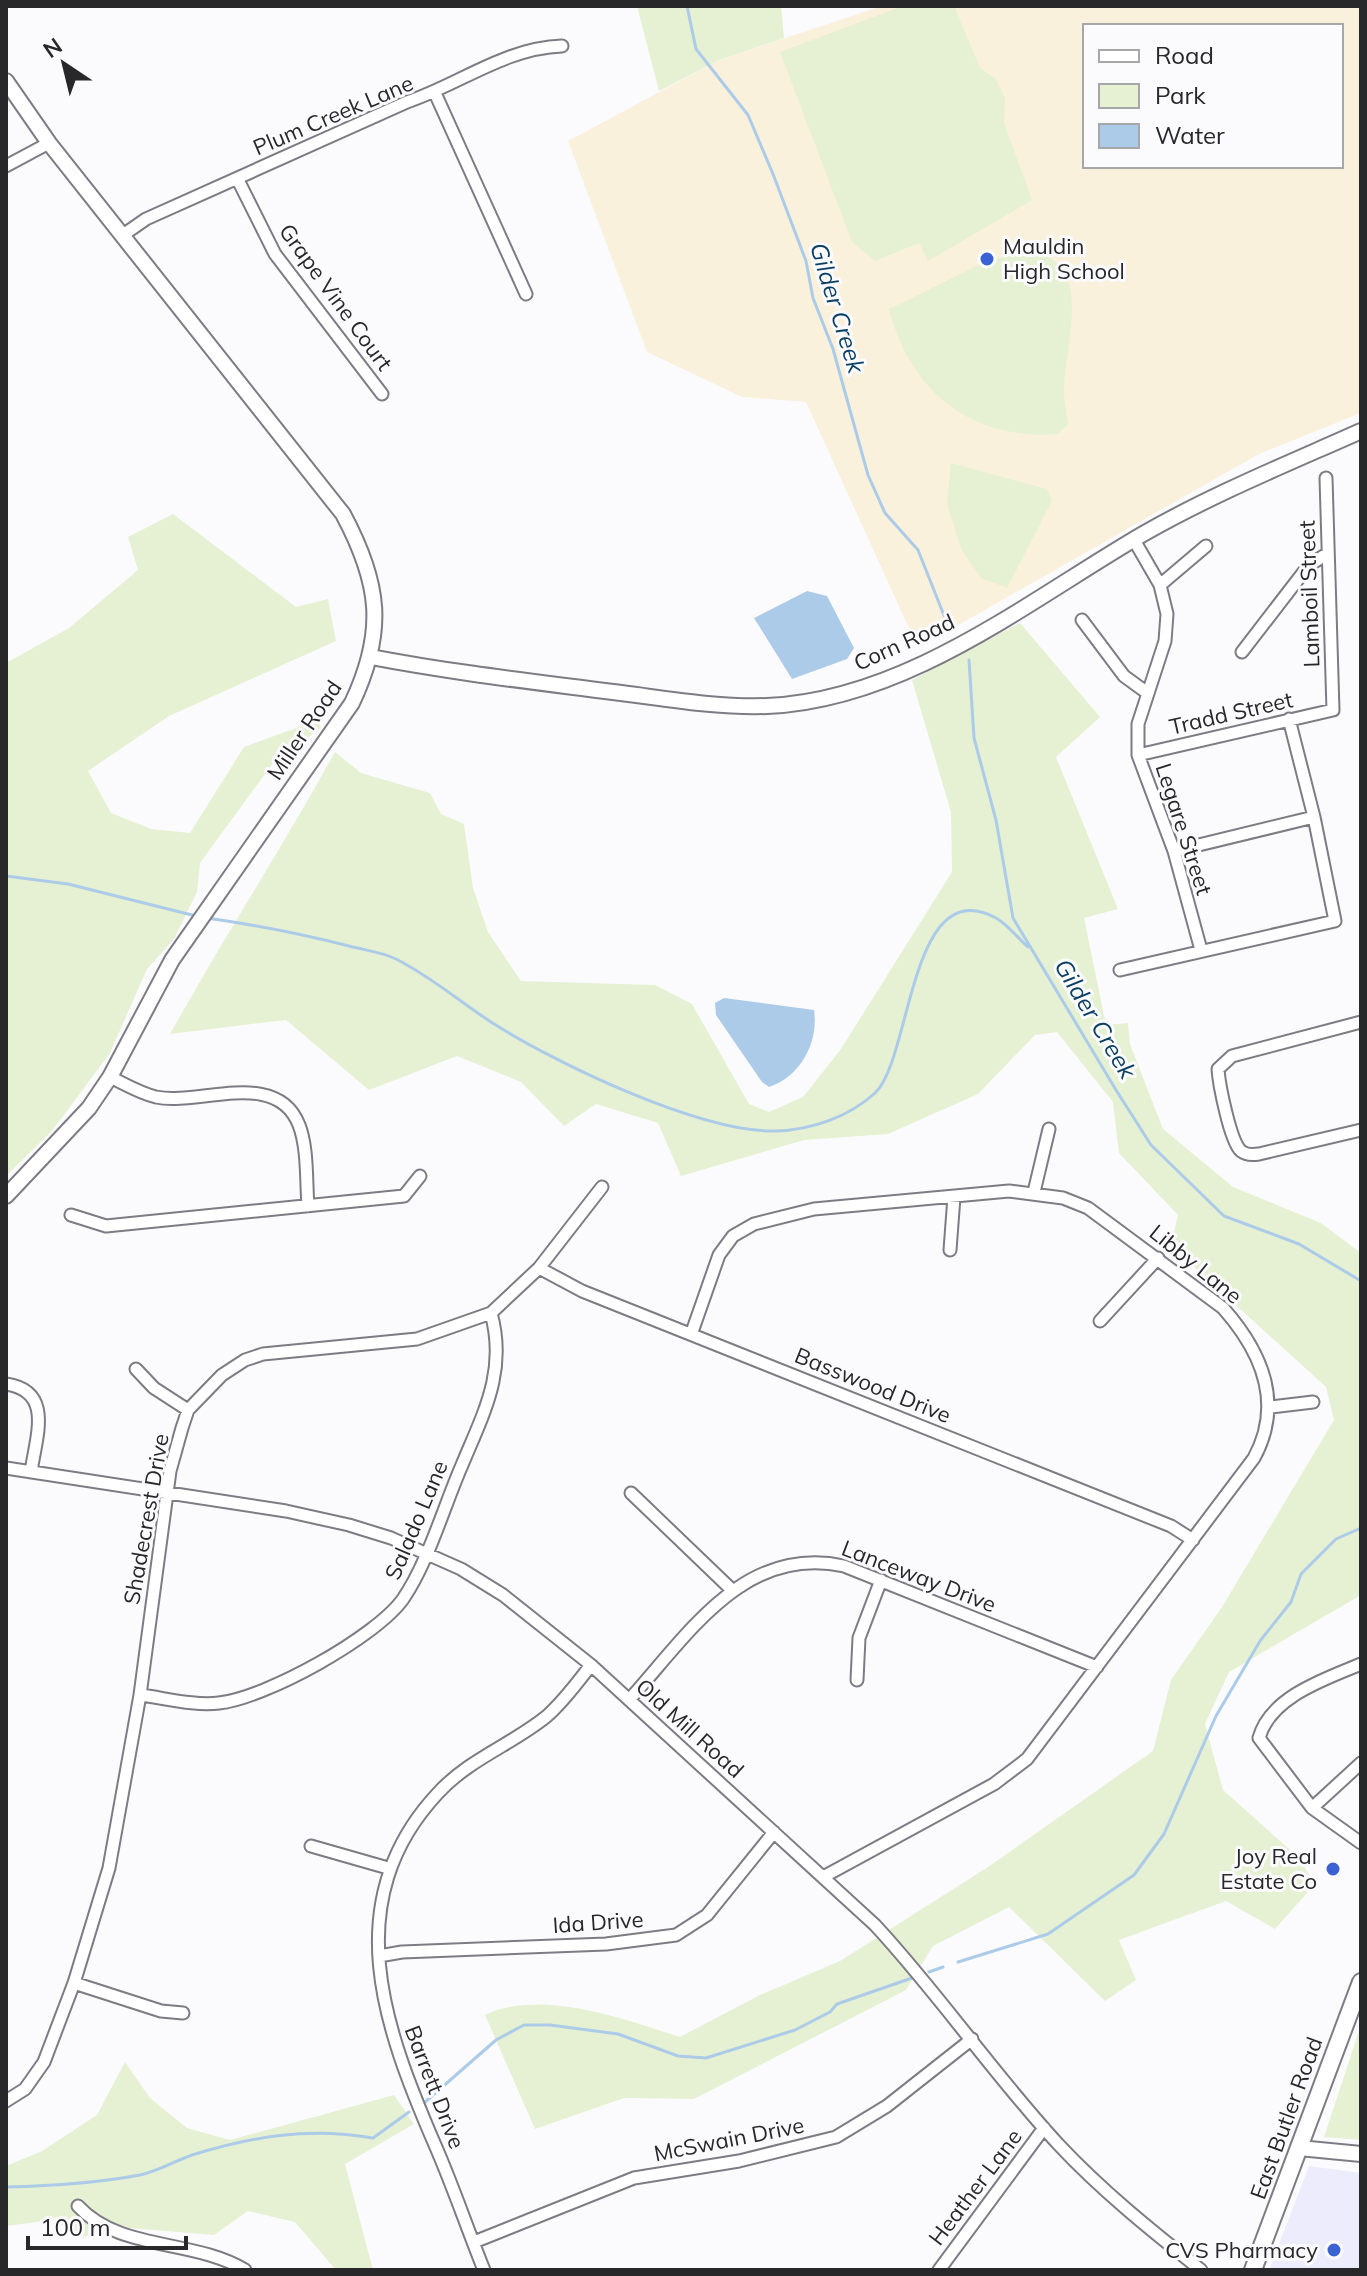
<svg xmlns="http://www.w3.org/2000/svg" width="1367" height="2276" viewBox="0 0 1367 2276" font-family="Mulish,sans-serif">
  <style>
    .built { fill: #edecfc }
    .education { fill: #f9f1db; fill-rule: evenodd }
    .green { fill: #e6f1d3 }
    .water { fill: #accbe8 }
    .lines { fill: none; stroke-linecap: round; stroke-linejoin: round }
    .stream { stroke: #accbe8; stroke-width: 3 }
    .minor-casing { stroke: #7d7c84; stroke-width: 15 }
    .tertiary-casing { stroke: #7d7c84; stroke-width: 18 }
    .secondary-casing { stroke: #7d7c84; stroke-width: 20 }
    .minor { stroke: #fff; stroke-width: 11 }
    .tertiary { stroke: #fff; stroke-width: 14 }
    .secondary { stroke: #fff; stroke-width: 16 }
    .poi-dot { fill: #3a62d3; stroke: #fbfbfe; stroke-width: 3 }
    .labels { text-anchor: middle; stroke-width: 6; stroke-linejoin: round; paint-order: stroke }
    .street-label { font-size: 22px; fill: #28282b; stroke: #fbfbfe }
    .poi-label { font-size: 22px; fill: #28282b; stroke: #fbfbfe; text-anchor: end }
    .water-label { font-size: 24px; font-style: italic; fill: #0c4065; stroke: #fbfbfe }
  </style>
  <rect width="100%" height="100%" fill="#fbfbfe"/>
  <path class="built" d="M1309 2166 1361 2173V2270H1269Z"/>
  <path class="education" d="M882 6H1361V413L1259 454 918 648 806 402 742 397 647 352 568 141 719 60ZM1085 26H1341V166H1085Z"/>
  <path class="green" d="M637 6H781L784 38 719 60 659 91Z
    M903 6H954L980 68 996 79 1005 99 1004 123 1032 200 928 261 919 243 875 261 852 242 780 52Z
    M1029 252C1098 259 1063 349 1064 392 1064 402 1067 414 1068 424L1058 434C971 441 910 391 889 309L989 260Z
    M951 463 1047 489 1052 501 1007 588 981 578 961 549 947 504Z
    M173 514 296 607 328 599 336 641 169 716 88 771 111 813 151 829 190 833 244 747 318 720 321 728 273 763 200 863 197 892 174 939 147 969 110 1053 52 1131 6 1176V663L69 628 138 570 128 537Z
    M1020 623 1100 717 1056 757 1118 909 1084 918 1106 1025 1128 1023 1130 1044 1163 1129 1233 1187 1321 1223 1361 1253V1595L1229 1672 1205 1724 1223 1790 1298 1857 1315 1884 1275 1929 1226 1901 1119 1940 1136 1980 1105 2001 1009 1907 933 1946 906 1990 694 2099 624 2098 535 2129 485 2015C541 1988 624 2019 680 2037L760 1995 840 1961 988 1867 1153 1751 1171 1680 1222 1607 1334 1420 1326 1387 1171 1246 1178 1215 1119 1153 1113 1102 1057 1032 1035 1035 978 1094 888 1134 804 1140 681 1176 658 1123 596 1104 564 1126 521 1082 457 1056 369 1090 286 1020 170 1034C223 939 282 848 335 752L361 773 430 793 441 814 464 824 473 888 488 932 521 981 655 985 692 1004 749 1104 769 1112 803 1097 841 1049 952 872 951 812 912 680Z
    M1361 2025V2140L1324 2137Z
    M125 2062 150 2098 187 2128 230 2140 394 2095 414 2124 345 2164 373 2270H336L295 2222 248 2211 214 2235 129 2228 82 2237 52 2220 6 2226V2166L42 2151 97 2115Z"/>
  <path class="water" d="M807 591 827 596 854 648 847 659 792 679 754 618Z
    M724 998 814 1010C819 1043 800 1077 769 1087L762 1082 716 1015 715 1003Z"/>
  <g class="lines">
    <path class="stream" d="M687 6 696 49 748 115 773 174 806 261 813 298 833 349 868 475 885 513 918 550 947 623
      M969 660 974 738 996 820 1013 918 1116 1090 1151 1145 1224 1216 1299 1244 1361 1281
      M6 876 68 884 196 916
      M207 918C256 925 302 934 349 946 364 950 382 952 396 959 430 976 459 1001 491 1022 555 1063 701 1133 776 1131 811 1130 849 1117 875 1093 912 1059 909 871 996 918 1008 925 1018 938 1028 947
      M958 1962 1048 1934 1134 1875 1164 1834 1216 1716 1260 1641 1291 1602 1301 1574 1336 1539 1361 1528
      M929 1972 943 1967
      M424 2103 496 2040 524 2025H550L618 2034 678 2056 706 2058 795 2030 830 2012 837 2004 912 1978
      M6 2187C51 2186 97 2183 140 2175 158 2171 175 2161 192 2155 254 2136 309 2127 373 2138L409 2112"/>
    <g class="minor-casing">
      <path id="minor" d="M435 93 526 294
        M6 166 49 143
        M238 180 275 254 382 394
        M123 235 146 219 407 102C460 84 505 48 562 46
        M1134 540 1160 585 1167 614 1165 641 1138 724V755L1174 851 1201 950
        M1160 585 1206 546
        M1082 620 1124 676 1146 692
        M1242 652 1309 565 1327 554
        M1138 755 1333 710 1326 478
        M1174 851 1314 817
        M1120 970 1335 921 1314 817 1289 719
        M1361 1022 1232 1056 1218 1069C1219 1084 1230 1141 1241 1151 1246 1155 1253 1155 1259 1154L1361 1130
        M110 1077C125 1084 139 1093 156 1097 199 1106 277 1068 299 1125 308 1148 306 1181 308 1206
        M1034 1192 1049 1129
        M71 1215 106 1226 404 1196 420 1176
        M950 1250 954 1197
        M539 1268 582 1291 1171 1526 1193 1540
        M1100 1321 1158 1258
        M692 1332 719 1255 733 1236 754 1224 814 1209 1009 1191 1063 1198 1088 1208 1223 1308C1262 1352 1284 1403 1254 1458L1027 1759 994 1784 823 1877
        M136 1369 154 1388 188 1410
        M6 1384C54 1391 36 1436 31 1472
        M1271 1407 1313 1402
        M6 1468 286 1511 349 1525 391 1538 461 1569 503 1595 591 1665 875 1925C940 1995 994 2075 1059 2145 1102 2191 1152 2231 1201 2270
        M631 1493 732 1590
        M1361 1664C1325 1679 1270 1697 1259 1738L1312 1808 1361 1843
        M857 1680 859 1638 881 1580
        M140 1695C165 1698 194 1706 219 1703 266 1698 376 1637 403 1599 428 1563 444 1506 462 1465 484 1412 507 1371 491 1313
        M629 1700C688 1635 744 1544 844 1566L1097 1667
        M1312 1808 1361 1763
        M311 1846 388 1868
        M379 1956 402 1952 606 1944 676 1935 707 1915 774 1832
        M74 1983 161 2011 183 2013
        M6 2101 25 2089 44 2062 74 1983 109 1868 140 1695 170 1471 182 1428 188 1410 222 1375 245 1360 263 1354 417 1339 491 1313 539 1268 602 1187
        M78 2206C119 2251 194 2239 245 2270
        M474 2242 634 2178 739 2161 836 2137 887 2106 972 2039
        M484 2270C467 2228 453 2186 435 2145 384 2027 337 1901 438 1793 469 1759 513 1744 547 1716 564 1701 577 1683 591 1665
        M939 2270 1044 2128"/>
    </g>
    <g class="tertiary-casing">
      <path id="tertiary" d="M6 81 49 143 343 514C380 583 386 631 352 703L172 960 110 1077 89 1108 6 1196
        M371 657C449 672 527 681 605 691 658 697 713 708 767 706 906 700 1028 601 1143 534 1213 494 1287 464 1361 431
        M1299 2148 1361 2154"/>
    </g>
    <g class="secondary-casing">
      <path id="secondary" d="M1253 2270 1361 1982"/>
    </g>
    <use href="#minor" class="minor"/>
    <use href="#tertiary" class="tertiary"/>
    <use href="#secondary" class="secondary"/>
  </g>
  <g class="poi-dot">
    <circle cx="987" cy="259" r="8"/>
    <circle cx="1333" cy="1869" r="8"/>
    <circle cx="1334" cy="2250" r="8"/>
  </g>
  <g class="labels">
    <g class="street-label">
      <text transform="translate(333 115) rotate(-23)" y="8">Plum Creek Lane</text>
      <text transform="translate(336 297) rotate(54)" y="8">Grape Vine Court</text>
      <text transform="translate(1309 594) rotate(-92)" y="8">Lamboil Street</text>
      <text transform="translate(904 642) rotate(-24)" y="8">Corn Road</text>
      <text transform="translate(1231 713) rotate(-13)" y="8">Tradd Street</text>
      <text transform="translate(304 730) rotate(-56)" y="8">Miller Road</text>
      <text transform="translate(1184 829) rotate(72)" y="8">Legare Street</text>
      <text transform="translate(1196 1264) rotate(39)" y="8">Libby Lane</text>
      <text transform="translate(873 1385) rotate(22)" y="8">Basswood Drive</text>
      <text transform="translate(146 1519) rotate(-80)" y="8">Shadecrest Drive</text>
      <text transform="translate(416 1520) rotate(-67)" y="8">Salado Lane</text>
      <text transform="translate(919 1576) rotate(21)" y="8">Lanceway Drive</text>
      <text transform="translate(690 1728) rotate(42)" y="8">Old Mill Road</text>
      <text transform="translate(598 1922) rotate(-4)" y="8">Ida Drive</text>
      <text transform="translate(435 2087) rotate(69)" y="8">Barrett Drive</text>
      <text transform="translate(1286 2118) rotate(-70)" y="8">East Butler Road</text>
      <text transform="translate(729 2139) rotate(-11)" y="8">McSwain Drive</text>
      <text transform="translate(975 2187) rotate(-53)" y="8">Heather Lane</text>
    </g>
    <g class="poi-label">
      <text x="1003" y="254" text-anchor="start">Mauldin<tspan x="1003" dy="25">High School</tspan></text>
      <text x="1317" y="1864">Joy Real<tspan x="1317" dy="25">Estate Co</tspan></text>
      <text x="1318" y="2258">CVS Pharmacy</text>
    </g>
    <g class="water-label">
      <text transform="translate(837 308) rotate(73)" y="8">Gilder Creek</text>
      <text transform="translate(1095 1019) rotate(59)" y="8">Gilder Creek</text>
    </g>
  </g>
  <rect width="1367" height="2276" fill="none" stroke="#28282b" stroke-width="16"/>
  <rect x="1083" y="24" width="260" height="144" fill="#fbfbfe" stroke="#a7a7aa" stroke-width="2"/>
  <rect x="1099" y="50" width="40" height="12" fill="#ffffff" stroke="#a7a7aa" stroke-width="2"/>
  <text x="1155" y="64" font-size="24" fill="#28282b">Road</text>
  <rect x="1099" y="84" width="40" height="24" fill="#e6f1d3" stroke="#a7a7aa" stroke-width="2"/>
  <text x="1155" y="104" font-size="24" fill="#28282b">Park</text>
  <rect x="1099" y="124" width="40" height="24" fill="#accbe8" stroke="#a7a7aa" stroke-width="2"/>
  <text x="1155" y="144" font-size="24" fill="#28282b">Water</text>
  <g transform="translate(64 64) rotate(325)" stroke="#fbfbfe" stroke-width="6" paint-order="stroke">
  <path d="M0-6L14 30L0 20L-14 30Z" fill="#28282b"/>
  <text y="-12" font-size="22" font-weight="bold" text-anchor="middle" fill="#28282b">N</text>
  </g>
  <path d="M28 2236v12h158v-12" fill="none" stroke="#28282b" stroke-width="4"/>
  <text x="40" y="2236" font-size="24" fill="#28282b" stroke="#fbfbfe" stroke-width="6" paint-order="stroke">100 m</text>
</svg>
